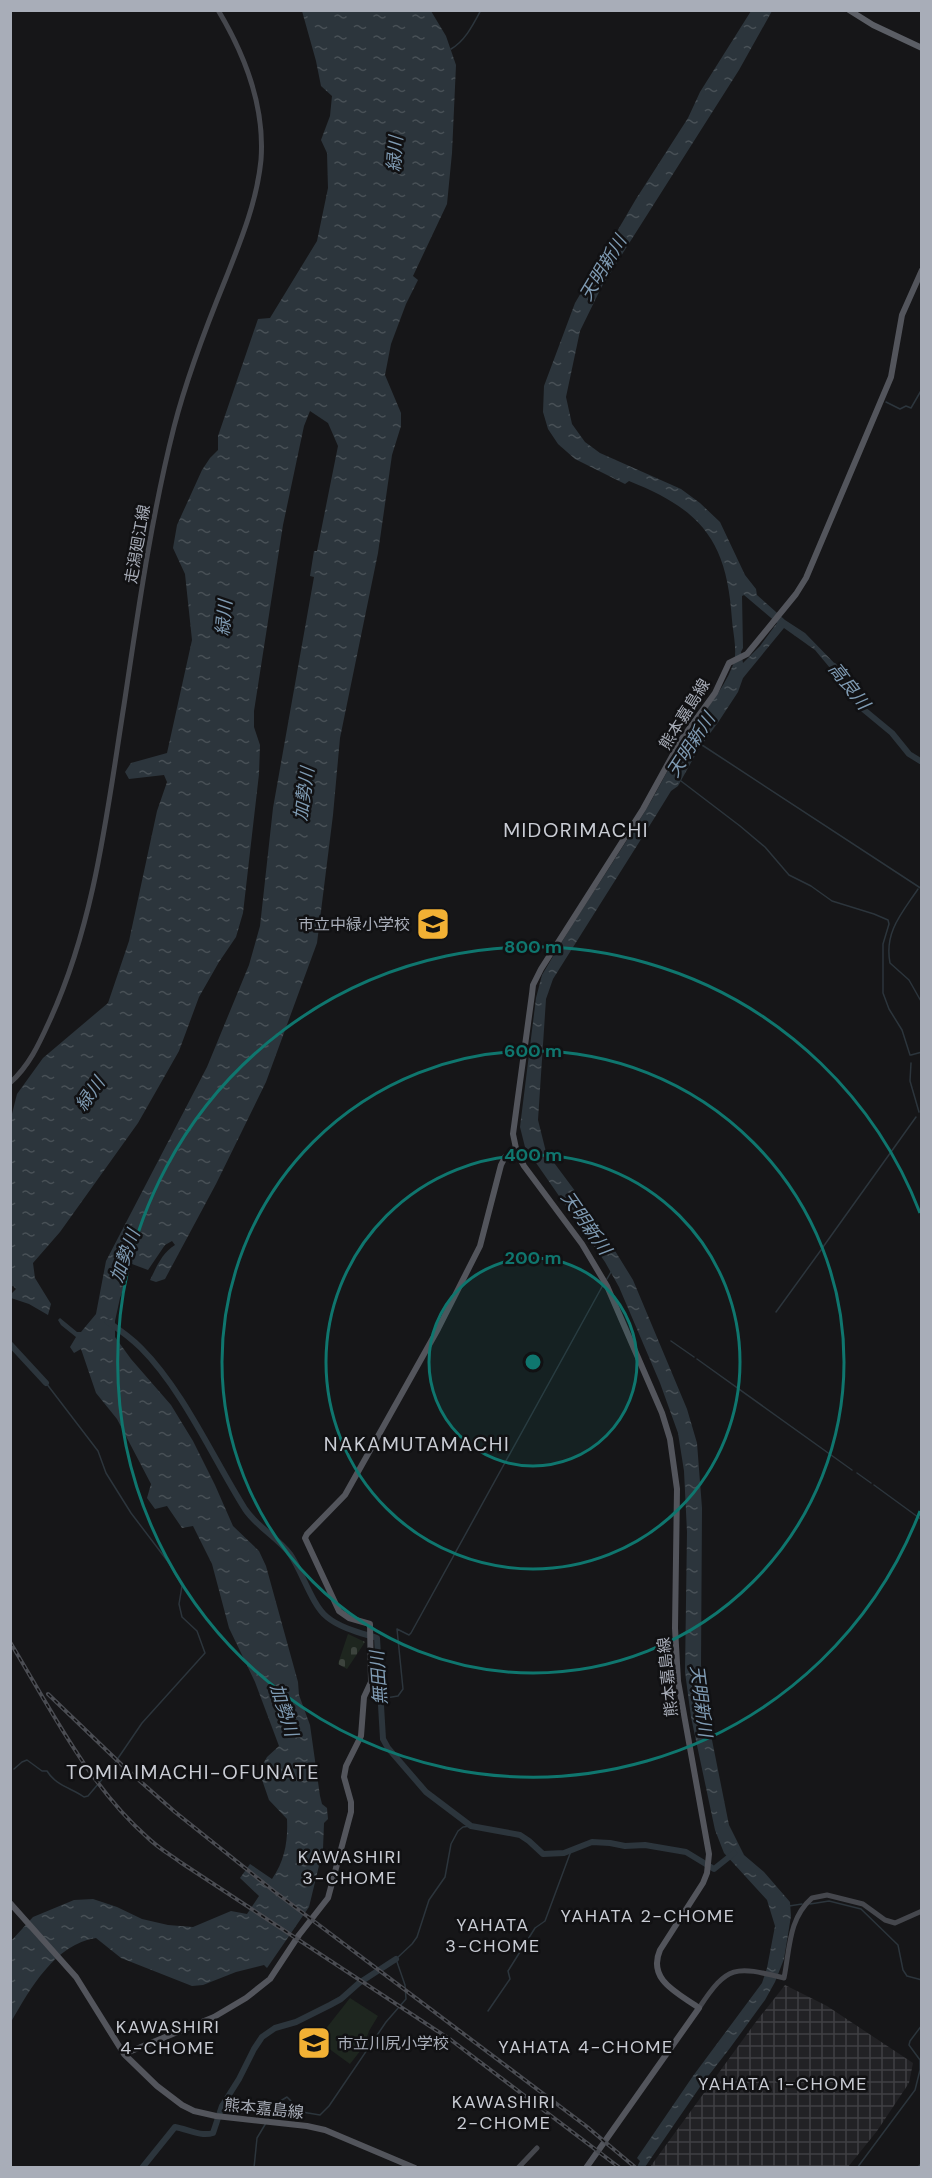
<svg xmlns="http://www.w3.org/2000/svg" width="932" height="2178" viewBox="0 0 932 2178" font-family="'DM Sans','Noto Sans JP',sans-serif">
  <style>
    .industrial { fill: url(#industrial-grid) }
    .green { fill: #1e261f }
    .cemetery { fill: url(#cemetery-stones) }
    .water { fill: url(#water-ripples); fill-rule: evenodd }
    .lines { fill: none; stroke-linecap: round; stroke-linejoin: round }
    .stream { stroke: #2c353c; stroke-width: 1.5 }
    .river { stroke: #2c353c; stroke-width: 6 }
    .secondary { stroke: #45474d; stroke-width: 5 }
    .primary { stroke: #53555c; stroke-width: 6 }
    .trunk { stroke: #5b5e65; stroke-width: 6 }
    .rail-casing { stroke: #4a4c52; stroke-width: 4 }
    .rail { stroke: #111113; stroke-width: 1.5; stroke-dasharray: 4.5; stroke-linecap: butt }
    .ring { fill: none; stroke: #0f766e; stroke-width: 3 }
    .labels { text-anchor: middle; stroke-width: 5; stroke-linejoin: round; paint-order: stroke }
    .street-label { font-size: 16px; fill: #a8adb8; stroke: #111113 }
    .poi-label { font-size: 16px; fill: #a8adb8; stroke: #111113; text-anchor: end }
    .water-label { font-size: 18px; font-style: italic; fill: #7f9bb3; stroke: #111113 }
    .neighbourhood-label { font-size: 18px; letter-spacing: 1.5px; fill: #c9ccd4; stroke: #111113 }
    .quarter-label { font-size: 20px; letter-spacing: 1.5px; fill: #c9ccd4; stroke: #111113 }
    .centre { fill: #0f766e; stroke: #111113; stroke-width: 3 }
    .ring-label { font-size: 18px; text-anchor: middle; font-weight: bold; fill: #0f766e; stroke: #111113; stroke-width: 5; stroke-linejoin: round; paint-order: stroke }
  </style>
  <defs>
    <pattern id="industrial-grid" width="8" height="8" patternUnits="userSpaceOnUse" patternTransform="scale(1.5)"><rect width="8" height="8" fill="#222225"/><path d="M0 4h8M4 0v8" fill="none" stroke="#3f3f43"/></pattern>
    <pattern id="cemetery-stones" width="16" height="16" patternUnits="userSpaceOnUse" patternTransform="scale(1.5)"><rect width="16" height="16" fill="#1e261f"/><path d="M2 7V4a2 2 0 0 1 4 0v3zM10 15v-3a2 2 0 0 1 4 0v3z" fill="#3c433d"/></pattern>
    <pattern id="water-ripples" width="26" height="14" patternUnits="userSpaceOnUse" patternTransform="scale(1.5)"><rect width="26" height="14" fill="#2c353c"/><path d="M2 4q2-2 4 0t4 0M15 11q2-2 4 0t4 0" fill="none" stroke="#485056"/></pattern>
  </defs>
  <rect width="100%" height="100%" fill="#161618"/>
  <path class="industrial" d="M785 1985 827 2006 913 2063 909 2083 877 2131 848 2167H650L755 2023Z"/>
  <path class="green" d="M350 1998 378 2016 369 2031 364 2046 350 2064 317 2040Z"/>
  <path class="cemetery" d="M348 1634 365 1642 347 1669 338 1664Z"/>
  <path class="water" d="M302 11H431L446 36 456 65 452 153 447 204 413 276 418 280 406 304 391 344 385 375 401 413V426L392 455 378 553 340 738 333 815 317 943 266 1082 216 1184 165 1279 156 1282 150 1280C157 1266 162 1253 175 1245L172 1241 165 1245 148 1270 132 1264 120 1298 115 1321V1337L131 1359 171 1405 193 1441 215 1485 233 1526 259 1551 266 1566 298 1682 299 1695 310 1725 320 1796 322 1804 327 1808 328 1819 324 1823 323 1849 309 1907 267 1968 264 1965 236 1972 203 1985 192 1986 121 1958 96 1938C55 1944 30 1989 11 2022V1941L33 1917 74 1900 93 1899 117 1907 142 1919 168 1925 193 1927 231 1911 247 1914 259 1896 240 1878 250 1864 272 1879C285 1860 288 1841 287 1819L269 1800 259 1771 267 1757 279 1746 255 1682 229 1628 212 1564 193 1526 182 1528 167 1506 155 1509 147 1498 151 1484 117 1419 96 1393 81 1349 74 1353 70 1347 76 1337 61 1325 58 1320 60 1318 77 1332H81L96 1314 106 1261 207 1067 249 965 260 926 273 808 314 577 310 576 314 551H317L338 446 328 423 310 411 304 426 283 525 254 711V727L260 745 259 774 243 913 236 937 219 962 199 997 179 1051 138 1123 60 1232 33 1263 35 1278 51 1304 48 1315 29 1304 11 1298V1294L16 1289 13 1286 10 1287 11 1118 17 1094 43 1058 108 1003 129 941 157 811 167 782 164 775 129 779 125 772 131 763 167 753 192 640 185 574 173 548 177 525 202 470 210 458 218 450V436L258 319 270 318 317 241 328 188 327 153 321 140 330 116 332 96 321 86 316 61Z
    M751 11H772L739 70 602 286 580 331 566 397 572 424 585 442 600 453 681 489 700 503 720 522 745 575 756 589 757 595 785 620 805 633 841 670 835 674 815 650 784 628 743 678 738 692 719 721 698 750 678 786 671 791 655 817 553 979 546 999 538 1120 546 1152 593 1215 633 1280 687 1409 697 1443 702 1508 701 1665 705 1705 729 1825 744 1855 764 1872 790 1902 791 1916 784 1959 775 1982 765 2000 730 2048 702 2084 645 2167H637L640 2161 637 2158 693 2076 762 1983 767 1968 775 1926 767 1900 724 1853 715 1830 691 1717 685 1672 687 1532 684 1471 678 1433 660 1383 619 1287 605 1262 525 1147 520 1127 536 998 542 975C574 920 610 868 644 813 659 789 671 762 686 738 702 713 722 693 733 665 738 653 733 633 732 620 727 541 702 510 629 481L625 484 575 459 558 444 548 429 543 412 544 386 575 303 636 199 688 118 700 92ZM744 595 777 623 760 646 743 663 741 652 743 648 742 596Z"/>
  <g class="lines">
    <path class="stream" d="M451 49C465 41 473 25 481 10
      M886 402 900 409 906 406 911 408 922 389
      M702 745 922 889
      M681 781 740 826 765 847 789 875 811 886 832 901 874 914 888 920 889 924 883 944V993L889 1009 902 1030 910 1055
      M918 889C902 913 884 932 890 963L909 980 922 1003
      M911 1055 922 1052
      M911 1063 910 1081 919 1112
      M823 1247 916 1117
      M607 1279 611 1272
      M776 1312 821 1250
      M671 1341 694 1357
      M697 1359 852 1470
      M857 1473 871 1483
      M874 1485 922 1520
      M380 1699 398 1696 403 1689 397 1629 409 1635 411 1633 603 1285
      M14 1769 22 1762 27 1760 42 1771H47C56 1786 72 1788 84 1797L88 1796 110 1770 142 1723 205 1653 197 1631 182 1617 179 1604 182 1586 169 1563 131 1513 106 1473 98 1451 46 1383
      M810 1904 829 1901 861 1909 898 1945 903 1970 907 1976 922 1980
      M789 1906 802 1904
      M488 2011 510 1979 508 1971 535 1928 545 1921 571 1851
      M268 2119 277 2103 287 2097 302 2112 320 2115 329 2106 386 2022 406 1999 405 1985 396 1959 412 1944 417 1937 429 1900 445 1877 451 1844 458 1831 463 1827 471 1826
      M254 2168 257 2138 266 2123
      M857 2168 915 2090 920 2070V2060L909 2045 910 2041 922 2025
      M917 2168 922 2163"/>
    <path class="river" d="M834 666 846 687 863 709 892 733 909 754 922 762
      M108 1322C120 1330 131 1338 141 1348 183 1390 213 1458 245 1509 257 1527 277 1537 290 1554 302 1571 312 1605 327 1617 340 1628 361 1633 377 1638L383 1739 388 1748 426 1792 471 1826 520 1835 529 1841 543 1854 564 1853 592 1842 610 1843 625 1846 645 1845 686 1852 714 1869 734 1853
      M10 1344 46 1383
      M142 2168 175 2127C187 2129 201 2137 213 2133L222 2106 239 2079 254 2049 262 2037 275 2028 296 2022 330 2005 341 1999 359 1983 396 1959"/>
    <path class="secondary" d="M10 1083C29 1066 39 1044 49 1022 95 923 107 812 124 705 138 612 151 518 174 427 187 376 206 327 226 278 241 240 257 201 261 160 265 107 245 55 218 10
      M699 2008C728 1964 735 1966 784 1978 790 1949 788 1919 812 1898L827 1895 863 1904 885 1920 895 1923 922 1911
      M518 2168 537 2148"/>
    <path class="primary" d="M10 1903 76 1977 124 2054 157 2086 182 2105 194 2111 216 2116 307 2126 325 2130 415 2168
      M124 2054 214 2017 246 1998 270 1979 299 1935 328 1898 351 1812V1802L344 1777 346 1766 361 1736 364 1697 371 1682 370 1624 349 1618 339 1611 305 1538 307 1534 345 1495 438 1329 480 1246 501 1165 505 1157 517 1153
      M586 2168 699 2008C678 1993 647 1980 660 1950L703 1883 707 1873 709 1854 678 1681 675 1628 677 1489 670 1439 662 1413 607 1286 582 1244 524 1166 517 1153 513 1134 532 994 533 985 541 969 643 809 681 740 715 693 729 663 747 654 796 594 806 578 891 377 902 315 922 270"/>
    <path class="trunk" d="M849 10 873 25 922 48"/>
    <g class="rail-casing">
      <path id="rail" d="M10 1642C50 1708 89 1786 147 1837 157 1847 169 1854 180 1862L451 2040 620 2168
        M48 1694 124 1767 175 1812 275 1892 586 2126 636 2168"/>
    </g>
    <use href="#rail" class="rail"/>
  </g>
  <circle cx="533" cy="1362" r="104" fill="#0f766e" fill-opacity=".12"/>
  <g class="ring">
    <circle cx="533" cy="1362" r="104"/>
    <circle cx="533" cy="1362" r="207"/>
    <circle cx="533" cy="1362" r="311"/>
    <path d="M920 1511A415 415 0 1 1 920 1213"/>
  </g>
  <defs>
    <g id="school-square" transform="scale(1.725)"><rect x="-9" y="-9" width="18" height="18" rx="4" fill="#f2b134" stroke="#111113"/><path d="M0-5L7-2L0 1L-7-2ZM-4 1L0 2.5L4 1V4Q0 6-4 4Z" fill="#111"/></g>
  </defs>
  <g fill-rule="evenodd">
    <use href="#school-square" x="433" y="924"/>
    <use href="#school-square" x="314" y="2043"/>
  </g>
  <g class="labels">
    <g class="street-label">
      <text transform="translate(137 544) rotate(-80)" y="6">走潟廻江線</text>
      <text transform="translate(684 714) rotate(-58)" y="6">熊本嘉島線</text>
      <text transform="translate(667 1677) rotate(-96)" y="6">熊本嘉島線</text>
      <text transform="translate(264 2108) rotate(6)" y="6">熊本嘉島線</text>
    </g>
    <g class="poi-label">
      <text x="410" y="930">市立中緑小学校</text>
      <text x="337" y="2049" text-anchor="start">市立川尻小学校</text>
    </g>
    <g class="water-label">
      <text transform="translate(395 154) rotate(-86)" y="6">緑川</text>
      <text transform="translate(603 268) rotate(-59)" y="6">天明新川</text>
      <text transform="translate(224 618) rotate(-85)" y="6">緑川</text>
      <text transform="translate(849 686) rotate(52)" y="6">高良川</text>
      <text transform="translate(691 745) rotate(-57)" y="6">天明新川</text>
      <text transform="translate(304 794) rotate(-82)" y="6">加勢川</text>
      <text transform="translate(90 1094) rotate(-55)" y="6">緑川</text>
      <text transform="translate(586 1223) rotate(55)" y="6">天明新川</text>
      <text transform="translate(125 1256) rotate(-70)" y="6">加勢川</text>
      <text transform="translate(379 1678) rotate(-94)" y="6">無田川</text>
      <text transform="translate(701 1701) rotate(83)" y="6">天明新川</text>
      <text transform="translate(284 1710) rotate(73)" y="6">加勢川</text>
    </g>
    <g class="neighbourhood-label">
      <text x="350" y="1863">KAWASHIRI<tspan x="350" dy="21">3-CHOME</tspan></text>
      <text x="648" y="1922">YAHATA 2-CHOME</text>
      <text x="493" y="1931">YAHATA<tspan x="493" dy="21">3-CHOME</tspan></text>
      <text x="168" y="2033">KAWASHIRI<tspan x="168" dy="21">4-CHOME</tspan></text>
      <text x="586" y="2053">YAHATA 4-CHOME</text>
      <text x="783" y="2090">YAHATA 1-CHOME</text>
      <text x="504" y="2108">KAWASHIRI<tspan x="504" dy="21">2-CHOME</tspan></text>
    </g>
    <g class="quarter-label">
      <text x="576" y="837">MIDORIMACHI</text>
      <text x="417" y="1451">NAKAMUTAMACHI</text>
      <text x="193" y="1779">TOMIAIMACHI-OFUNATE</text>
    </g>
  </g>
  <circle cx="533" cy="1362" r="9" class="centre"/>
  <g class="ring-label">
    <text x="533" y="953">800 m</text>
    <text x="533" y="1057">600 m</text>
    <text x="533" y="1161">400 m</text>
    <text x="533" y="1264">200 m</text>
  </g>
  <rect width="932" height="2178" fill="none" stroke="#a8adb8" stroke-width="24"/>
</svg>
